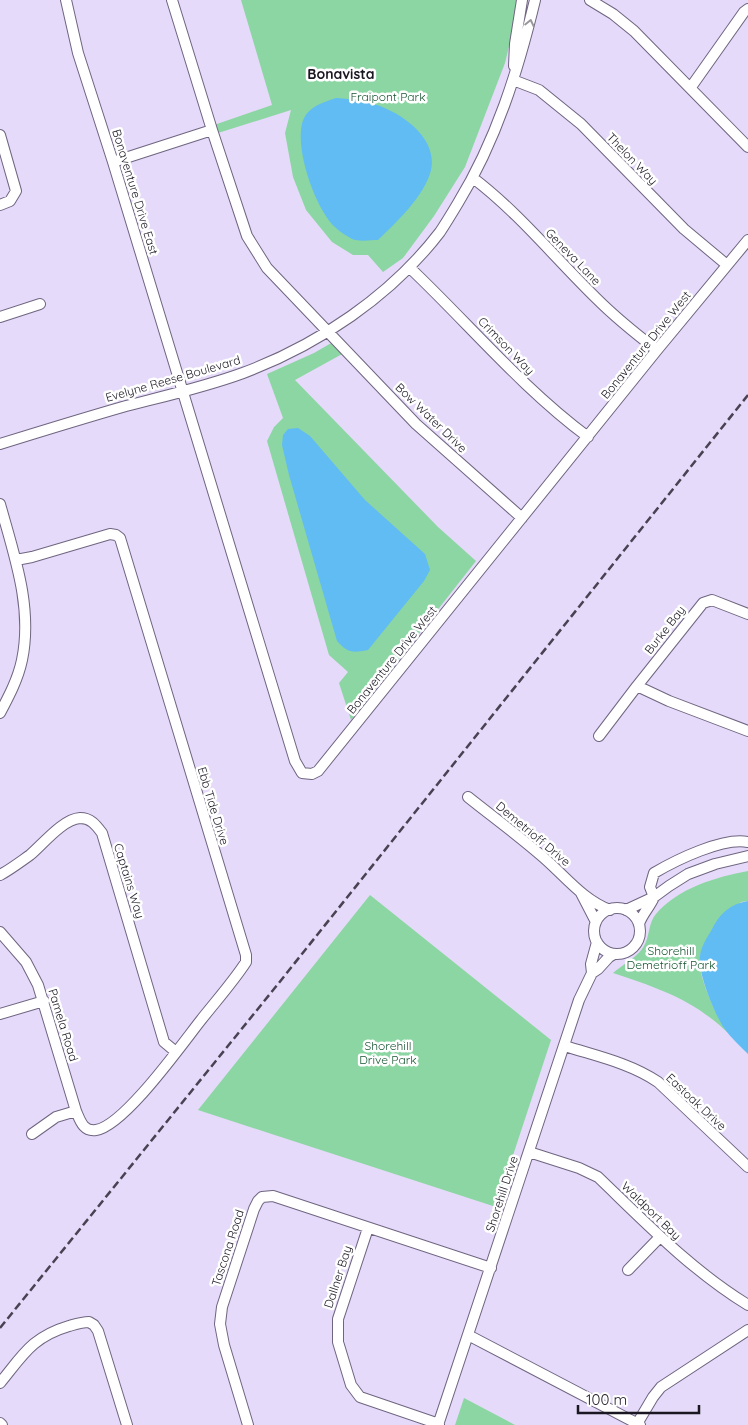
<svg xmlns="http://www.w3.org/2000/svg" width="748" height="1425" viewBox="0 0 748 1425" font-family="Quicksand,sans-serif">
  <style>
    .green { fill: #8cd6a3 }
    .water { fill: #60bcf2 }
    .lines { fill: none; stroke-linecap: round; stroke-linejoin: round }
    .minor-casing { stroke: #6f6580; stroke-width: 12 }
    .minor { stroke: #fff; stroke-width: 10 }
    .rail { stroke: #484252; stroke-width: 2.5; stroke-dasharray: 8 4; stroke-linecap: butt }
    .oneway { stroke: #98979c }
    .labels { text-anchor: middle; stroke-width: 5; stroke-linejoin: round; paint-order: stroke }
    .park-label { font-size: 12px; fill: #175632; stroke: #fff }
    .street-label { font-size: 12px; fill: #1b1722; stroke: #fff }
    .neighbourhood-label { font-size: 14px; font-weight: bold; fill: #1b1722; stroke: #fff }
  </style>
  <rect width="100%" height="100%" fill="#e5daf9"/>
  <path class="green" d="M241 0H520L505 63 465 167 434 216 403 258 383 272 368 255H353L332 242 306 210 293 177 285 133 291 110 218 133 214 125 272 105Z
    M333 342 344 353 295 380 438 527 476 561 351 720 339 683 348 672 329 655 267 441 274 427 283 418 267 374 314 353Z
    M748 871V901L741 902 703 946C701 953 699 959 700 966 701 982 719 1023 730 1035 695 1000 658 988 613 973 622 965 638 957 644 946 650 936 648 923 656 914 678 888 716 877 748 871Z
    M370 895 551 1040 496 1207 198 1110Z
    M464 1398 515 1425H455Z"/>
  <path class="water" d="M336 98C345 99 354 99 362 101 392 106 439 134 431 170 425 195 397 222 378 240 371 240 359 242 352 239 347 236 340 232 336 228 315 210 292 143 304 118 310 106 324 102 336 98Z
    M298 428 310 436 365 500 425 554 430 570 424 581 368 650C352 653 348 653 337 641L289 475 282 445 283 435 288 429Z
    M748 901V1054C740 1046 731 1038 724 1028 715 1015 697 971 700 956 701 947 706 939 711 931 719 914 730 904 748 901Z"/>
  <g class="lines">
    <g class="minor-casing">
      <path id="minor" d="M66 0 78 53 113 162 295 761 302 773 312 774 318 771 657 350 748 240
        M172 0 212 130 247 236 267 268 416 424 522 518
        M590 0 613 14 634 31 748 147
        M514 66 515 44 522 0
        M513 80 539 90 581 124 684 229 727 265
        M691 87 744 12 748 9
        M0 135 16 191 10 201 0 205
        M113 162 212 130
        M473 178C519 213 555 258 596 298 615 317 636 334 657 350
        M410 268C469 324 522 388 588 437
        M0 317 40 304
        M0 444C42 431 84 418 126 406 165 396 205 387 243 373 318 345 391 296 440 232 446 223 452 213 458 203 496 141 518 71 535 0
        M0 504C14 555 33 607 22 660 18 679 9 696 0 713
        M748 614 712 600 703 603 637 686 669 701 748 731
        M599 736 637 686
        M468 797C493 817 519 836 543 857 565 876 583 900 610 910
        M0 875C11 869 20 862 30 855 43 844 63 819 80 818 91 818 96 825 102 833L164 1042 176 1052
        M581 893 596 922
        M594 931a23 23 0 1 1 46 0a23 23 0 1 1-46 0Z
        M626 910 654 897 669 886 688 874 715 864 748 856
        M639 924C642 914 650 907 654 897L650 887 654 873C676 860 723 837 748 842
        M0 932 26 962 38 985 76 1111C80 1120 83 1132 96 1130 124 1126 182 1044 201 1020 216 1001 233 982 246 962V955L120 538 116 535 110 534 32 557 16 560
        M592 973 591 964 597 942
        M0 1014 44 1001
        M565 1046C596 1056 630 1063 658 1082L748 1167
        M32 1134 56 1117 76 1111
        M529 1152 579 1168 598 1177C646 1223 691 1270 748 1305
        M368 1228 338 1319V1342L351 1385 360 1397 439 1424
        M628 1270 660 1237
        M468 1335 640 1425
        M0 1383C23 1355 32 1337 69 1326 76 1324 82 1322 89 1322L94 1325 98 1331 127 1425
        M0 1423 2 1425
        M637 1424 653 1397 661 1387 748 1330
        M248 1425 224 1345 220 1324 222 1307 254 1209 258 1201 262 1197 273 1196 491 1268
        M438 1425 579 1000 592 973 598 969 609 957 614 954"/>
    </g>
    <use href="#minor" class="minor"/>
    <path class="rail" d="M0 1328 278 984 748 395"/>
  </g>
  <defs><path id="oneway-chevron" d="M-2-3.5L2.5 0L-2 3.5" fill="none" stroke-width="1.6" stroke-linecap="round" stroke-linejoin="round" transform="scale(1.25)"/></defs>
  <use class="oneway" href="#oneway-chevron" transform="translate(530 23) rotate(-77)"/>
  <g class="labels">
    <g class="park-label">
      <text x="388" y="101">Fraipont Park</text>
      <text x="671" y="955">Shorehill<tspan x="671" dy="14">Demetrioff Park</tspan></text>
      <text x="388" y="1050">Shorehill<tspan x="388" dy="14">Drive Park</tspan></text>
    </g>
    <g class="street-label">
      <text transform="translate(632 159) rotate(46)" y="4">Thelon Way</text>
      <text transform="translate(135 192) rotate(73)" y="4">Bonaventure Drive East</text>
      <text transform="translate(573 257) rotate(46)" y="4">Geneva Lane</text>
      <text transform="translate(646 345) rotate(-51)" y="4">Bonaventure Drive West</text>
      <text transform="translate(506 346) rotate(46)" y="4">Crimson Way</text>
      <text transform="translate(173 379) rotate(-16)" y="4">Evelyne Reese Boulevard</text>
      <text transform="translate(431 418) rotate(44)" y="4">Bow Water Drive</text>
      <text transform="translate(665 630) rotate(-52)" y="4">Burke Bay</text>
      <text transform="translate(392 660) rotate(-51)" y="4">Bonaventure Drive West</text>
      <text transform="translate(213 806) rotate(73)" y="4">Ebb Tide Drive</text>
      <text transform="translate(533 834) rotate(40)" y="4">Demetrioff Drive</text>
      <text transform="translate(129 881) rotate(73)" y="4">Captains Way</text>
      <text transform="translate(63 1025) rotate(73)" y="4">Pamela Road</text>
      <text transform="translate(696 1102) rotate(43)" y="4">Eastoak Drive</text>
      <text transform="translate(502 1194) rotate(-72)" y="4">Shorehill Drive</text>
      <text transform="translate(651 1211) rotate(44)" y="4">Waldport Bay</text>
      <text transform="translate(228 1248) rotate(-72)" y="4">Tascona Road</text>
      <text transform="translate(338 1277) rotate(-72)" y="4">Dallner Bay</text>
    </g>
    <g class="neighbourhood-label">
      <text x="341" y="79">Bonavista</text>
    </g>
  </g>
  <path d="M578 1405v8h121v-8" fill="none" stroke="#1b1722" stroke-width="2.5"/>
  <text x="586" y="1405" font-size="15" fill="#1b1722" stroke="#ffffff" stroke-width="4" paint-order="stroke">100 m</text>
</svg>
